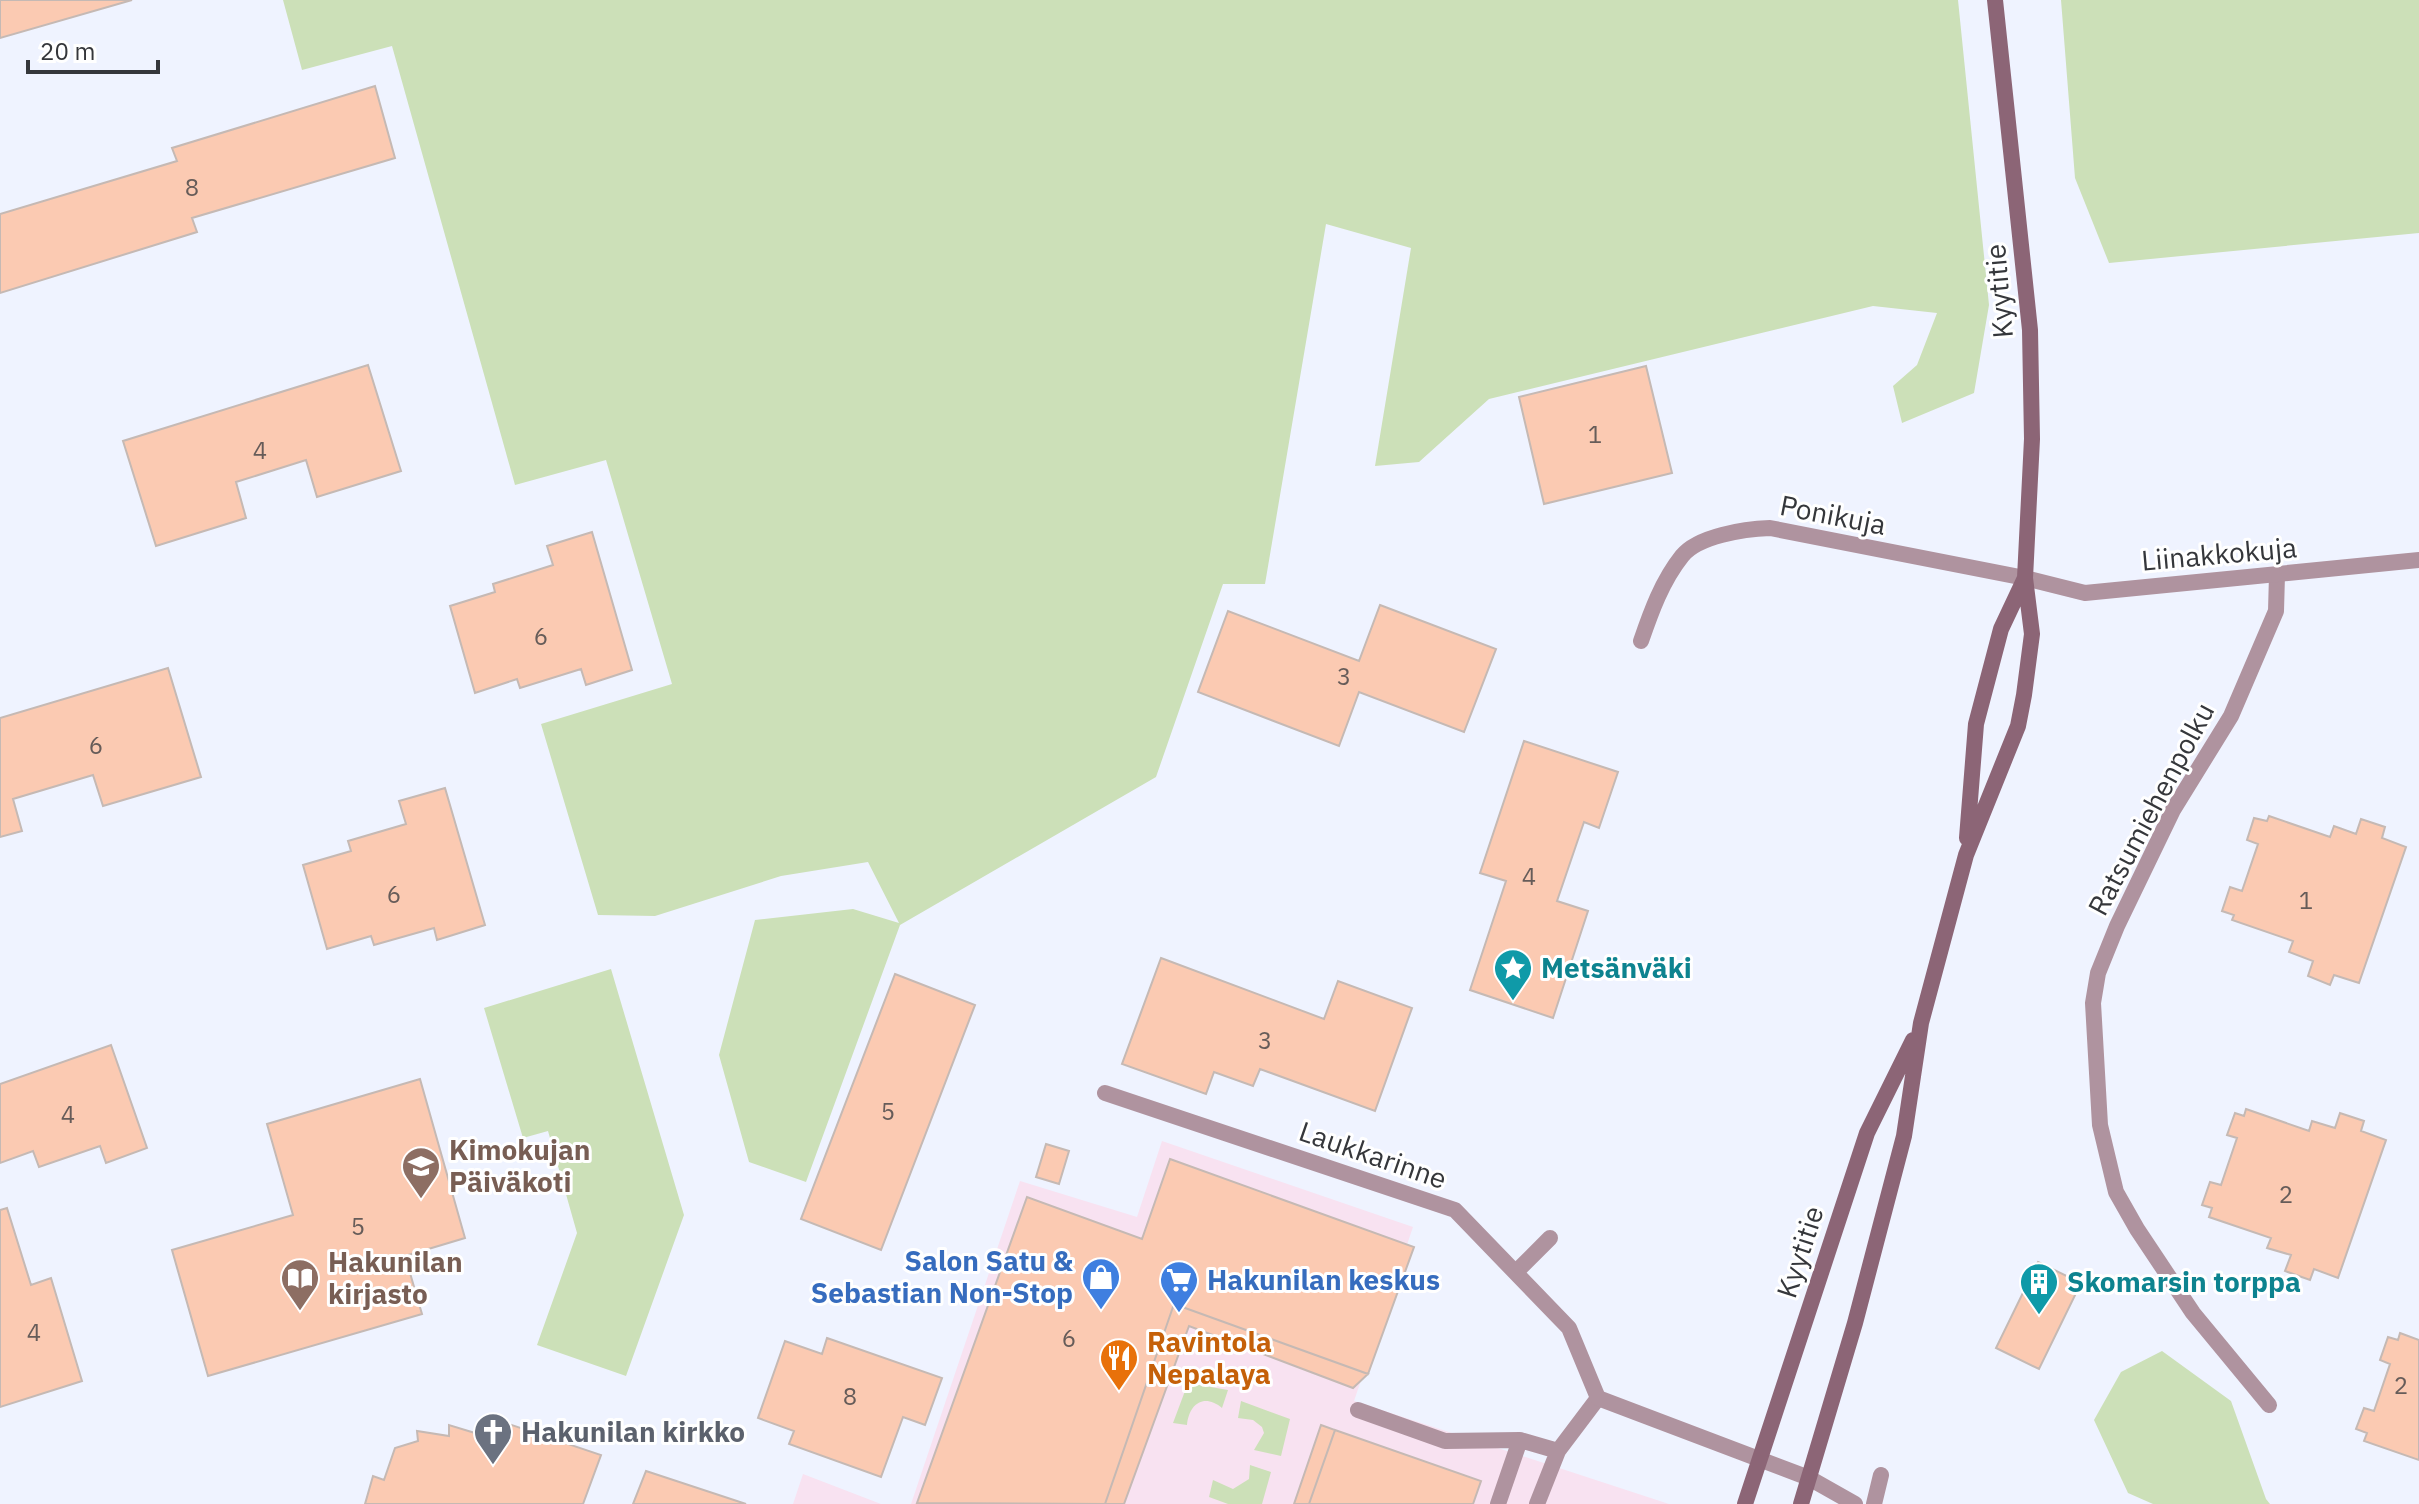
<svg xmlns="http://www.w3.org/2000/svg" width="2419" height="1504" viewBox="0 0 2419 1504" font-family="'IBM Plex Sans',sans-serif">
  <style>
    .commercial { fill: #f8e2f1 }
    .green { fill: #cce0b8 }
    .building { fill: #fbcab2; stroke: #c5b9b4; stroke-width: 2 }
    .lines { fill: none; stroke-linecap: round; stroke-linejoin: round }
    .lane { stroke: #af939f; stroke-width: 16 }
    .street { stroke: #af939f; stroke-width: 16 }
    .secondary { stroke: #8c6576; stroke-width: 16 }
    .labels { text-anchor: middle; stroke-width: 6; stroke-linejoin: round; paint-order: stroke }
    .number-label { font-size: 24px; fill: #665c59 }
    .street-label { font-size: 28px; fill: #35373b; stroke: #fff }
    .culture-label { font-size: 28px; font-weight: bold; fill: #0d838f; stroke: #fff; text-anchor: start }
    .education-label { font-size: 28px; font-weight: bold; fill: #785e54; stroke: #fff; text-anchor: start }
    .shop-label { font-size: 28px; font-weight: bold; fill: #366cbe; stroke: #fff; text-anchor: end }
    .food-label { font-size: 28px; font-weight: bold; fill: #c56008; stroke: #fff; text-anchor: start }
    .worship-label { font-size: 28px; font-weight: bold; fill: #5b616d; stroke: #fff; text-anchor: start }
  </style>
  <rect width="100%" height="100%" fill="#eff3ff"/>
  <path class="commercial" d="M1162 1141 1413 1227 1354 1401 1669 1504H911L1020 1181 1137 1217Z
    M803 1474 881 1504H793Z"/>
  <path class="green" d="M283 0H1958L1989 305 1974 393 1902 423 1893 386 1917 365 1937 313 1873 306 1489 399 1419 462 1375 466 1411 248 1326 224 1265 584H1223L1156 777 900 925 806 1182 749 1162 719 1055 755 920 853 909 899 923 868 862 781 876 655 916 598 915 541 724 672 684 606 460 515 485 392 46 302 70Z
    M2061 0H2419V233L2109 263 2075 178Z
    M611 969 684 1215 626 1376 537 1345 577 1233 548 1131 523 1138 484 1008Z
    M2162 1351 2231 1401 2266 1499 2270 1504H2153L2128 1493 2094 1420 2121 1372Z
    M1188 1383 1228 1390 1222 1408C1204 1393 1189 1404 1187 1425L1173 1423Z
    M1241 1401 1290 1419 1281 1456 1254 1450 1264 1433 1262 1427 1253 1420 1238 1418Z
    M1250 1465 1271 1472 1262 1504H1228L1209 1497 1213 1480 1233 1489 1249 1479Z"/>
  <path class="building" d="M0 0H132L0 38Z
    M375 86 395 158 192 218 197 232 0 293V214L177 161 172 148Z
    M368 365 401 471 317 497 306 460 236 482 246 518 156 546 123 441Z
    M1646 366 1672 473 1544 504 1519 397Z
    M592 532 632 670 586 685 581 669 520 688 517 679 475 693 450 606 495 592 493 584 553 565 547 546Z
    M1380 605 1496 649 1464 732 1359 692 1339 746 1198 692 1228 611 1359 661Z
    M168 668 201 777 103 806 93 775 13 799 22 831 0 837V718Z
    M1524 741 1618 772 1599 828 1584 822 1557 901 1588 911 1553 1018 1470 990 1506 881 1480 873Z
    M445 788 485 925 437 940 434 928 374 945 371 936 327 949 303 865 351 851 348 841 406 824 399 801Z
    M2269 816 2330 837 2334 826 2356 834 2361 819 2385 827 2382 838 2406 847 2359 983 2334 975 2330 985 2308 976 2313 961 2289 952 2293 941 2232 920 2234 915 2222 911 2230 887 2242 891 2258 844 2247 840 2254 818 2267 821Z
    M1161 958 1324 1019 1338 981 1412 1008 1375 1111 1260 1069 1253 1086 1214 1072 1206 1094 1122 1064Z
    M895 974 975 1005 881 1250 801 1219Z
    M111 1045 147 1148 106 1163 100 1146 39 1167 33 1151 0 1163V1084Z
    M420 1079 465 1238 405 1256 422 1314 208 1376 172 1250 293 1215 267 1124Z
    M2246 1109 2309 1131 2312 1121 2335 1128 2340 1113 2364 1121 2361 1131 2386 1140 2338 1278 2314 1269 2310 1280 2285 1271 2291 1255 2267 1248 2271 1238 2209 1217 2212 1208 2202 1205 2210 1182 2221 1185 2237 1138 2227 1135 2235 1113 2244 1116Z
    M1046 1144 1069 1151 1059 1184 1036 1177Z
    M1170 1159 1414 1247 1368 1374 1174 1304 1105 1504 917 1503 1027 1197 1142 1239Z
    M7 1208 31 1285 51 1278 82 1381 0 1407V1210Z
    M2038 1262 2081 1283 2039 1369 1996 1348Z
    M1174 1304 1368 1374 1353 1388 1189 1326 1124 1504H1105Z
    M2400 1333 2419 1340V1460L2364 1441 2367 1433 2356 1429 2364 1408 2374 1411 2390 1364 2380 1360 2388 1337 2398 1340Z
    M827 1338 942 1378 925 1425 903 1417 881 1477 789 1444 794 1431 758 1418 785 1341 822 1354Z
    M485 1416 601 1455 583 1504H365L373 1476 384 1480 395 1448 418 1441 417 1431 449 1436V1425L475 1433Z
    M1321 1425 1335 1430 1309 1504H1294Z
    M1335 1430 1481 1481 1473 1504H1309Z
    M646 1471 746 1504H633Z"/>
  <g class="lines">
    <path class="lane" d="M1516 1272 1550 1238
      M2269 1405 2193 1313 2137 1229 2116 1192 2100 1125 2093 1003 2098 973 2117 926 2173 810 2231 716 2276 611 2277 575
      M1358 1410 1445 1441 1520 1440 1558 1451
      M1809 1478 1855 1504
      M1498 1504 1520 1440
      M1537 1504 1558 1451 1598 1398
      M1874 1504 1881 1475"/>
    <path class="street" d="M1641 641C1651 612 1662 581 1682 556 1698 536 1744 529 1770 528L2025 578 2085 593 2419 560
      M1105 1093 1455 1210 1569 1328 1598 1398 1809 1478"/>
    <path class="secondary" d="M1967 838 1976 724 2001 629 2025 578
      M1745 1504 1867 1133 1913 1040
      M1801 1504 1855 1323 1904 1136 1921 1023 1966 855 2018 726 2024 695 2032 634 2025 578 2032 439 2030 330 1995 0"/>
  </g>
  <defs>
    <g id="sight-pin" transform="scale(2)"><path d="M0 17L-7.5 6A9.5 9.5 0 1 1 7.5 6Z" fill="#0f9aa8" stroke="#fff"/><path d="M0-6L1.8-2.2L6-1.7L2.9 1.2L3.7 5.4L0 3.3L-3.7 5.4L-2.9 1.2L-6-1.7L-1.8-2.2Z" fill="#fff"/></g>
    <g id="school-pin" transform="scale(2)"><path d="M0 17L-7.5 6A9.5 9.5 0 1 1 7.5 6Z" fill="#8d6e63" stroke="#fff"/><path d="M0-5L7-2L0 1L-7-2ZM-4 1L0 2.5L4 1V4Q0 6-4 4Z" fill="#fff"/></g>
    <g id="shop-pin" transform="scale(2)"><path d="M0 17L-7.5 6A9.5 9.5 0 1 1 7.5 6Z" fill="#3f7fe0" stroke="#fff"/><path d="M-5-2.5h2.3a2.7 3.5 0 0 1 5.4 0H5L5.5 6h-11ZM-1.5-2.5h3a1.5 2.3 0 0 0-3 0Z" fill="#fff"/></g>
    <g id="library-pin" transform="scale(2)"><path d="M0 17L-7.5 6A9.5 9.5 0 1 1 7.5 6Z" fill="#8d6e63" stroke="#fff"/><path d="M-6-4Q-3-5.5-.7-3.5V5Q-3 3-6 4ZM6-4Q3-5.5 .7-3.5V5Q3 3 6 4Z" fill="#fff"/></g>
    <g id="supermarket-pin" transform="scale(2)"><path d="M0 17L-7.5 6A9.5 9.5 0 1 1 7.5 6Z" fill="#3f7fe0" stroke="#fff"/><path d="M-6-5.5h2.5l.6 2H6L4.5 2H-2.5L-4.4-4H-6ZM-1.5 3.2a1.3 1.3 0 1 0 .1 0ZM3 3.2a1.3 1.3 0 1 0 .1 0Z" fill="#fff"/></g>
    <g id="building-pin" transform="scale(2)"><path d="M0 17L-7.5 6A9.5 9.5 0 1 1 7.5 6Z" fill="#0f9aa8" stroke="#fff"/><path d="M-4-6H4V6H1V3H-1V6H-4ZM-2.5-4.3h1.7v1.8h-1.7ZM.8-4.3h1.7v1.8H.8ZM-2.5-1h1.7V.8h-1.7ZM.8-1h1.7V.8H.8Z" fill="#fff"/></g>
    <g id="restaurant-pin" transform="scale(2)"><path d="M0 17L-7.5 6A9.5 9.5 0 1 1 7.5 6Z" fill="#e8710a" stroke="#fff"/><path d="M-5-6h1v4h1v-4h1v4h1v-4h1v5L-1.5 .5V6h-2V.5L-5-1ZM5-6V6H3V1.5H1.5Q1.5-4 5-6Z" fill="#fff"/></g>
    <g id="church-pin" transform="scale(2)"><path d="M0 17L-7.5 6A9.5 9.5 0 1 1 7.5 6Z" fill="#6b7280" stroke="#fff"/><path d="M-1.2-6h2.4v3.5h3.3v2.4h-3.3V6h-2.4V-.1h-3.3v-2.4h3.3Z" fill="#fff"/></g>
  </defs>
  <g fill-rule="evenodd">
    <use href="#sight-pin" x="1513" y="968"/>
    <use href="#school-pin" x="421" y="1166"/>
    <use href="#shop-pin" x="1101" y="1277"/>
    <use href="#library-pin" x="300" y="1278"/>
    <use href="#supermarket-pin" x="1179" y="1280"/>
    <use href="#building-pin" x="2039" y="1282"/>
    <use href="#restaurant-pin" x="1119" y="1358"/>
    <use href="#church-pin" x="493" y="1432"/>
  </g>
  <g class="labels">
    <g class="number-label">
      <text x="192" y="196">8</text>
      <text x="1595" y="443">1</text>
      <text x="260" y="459">4</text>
      <text x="541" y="645">6</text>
      <text x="1344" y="685">3</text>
      <text x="96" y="754">6</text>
      <text x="1529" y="885">4</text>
      <text x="394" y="903">6</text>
      <text x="2306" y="909">1</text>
      <text x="1265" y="1049">3</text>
      <text x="888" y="1120">5</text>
      <text x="68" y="1123">4</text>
      <text x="2286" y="1203">2</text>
      <text x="358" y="1235">5</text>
      <text x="34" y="1341">4</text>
      <text x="1069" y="1347">6</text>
      <text x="2401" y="1394">2</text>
      <text x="850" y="1405">8</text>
    </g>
    <g class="street-label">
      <text transform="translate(1999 291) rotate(-95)" y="10">Kyytitie</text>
      <text transform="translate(1833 515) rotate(11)" y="10">Ponikuja</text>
      <text transform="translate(2219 554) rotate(-5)" y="10">Liinakkokuja</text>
      <text transform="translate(2151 809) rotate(-62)" y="10">Ratsumiehenpolku</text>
      <text transform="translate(1373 1155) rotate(19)" y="10">Laukkarinne</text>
      <text transform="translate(1800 1252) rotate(-72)" y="10">Kyytitie</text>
    </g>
    <g class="culture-label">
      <text x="1541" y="978">Metsänväki</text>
      <text x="2067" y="1292">Skomarsin torppa</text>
    </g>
    <g class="education-label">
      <text x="449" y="1160">Kimokujan<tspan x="449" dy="32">Päiväkoti</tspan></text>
      <text x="328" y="1272">Hakunilan<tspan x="328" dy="32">kirjasto</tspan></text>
    </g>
    <g class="shop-label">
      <text x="1073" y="1271">Salon Satu &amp;<tspan x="1073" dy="32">Sebastian Non-Stop</tspan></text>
      <text x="1207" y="1290" text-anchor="start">Hakunilan keskus</text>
    </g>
    <g class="food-label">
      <text x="1147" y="1352">Ravintola<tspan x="1147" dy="32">Nepalaya</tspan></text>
    </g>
    <g class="worship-label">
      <text x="521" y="1442">Hakunilan kirkko</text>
    </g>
  </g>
  <path d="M28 60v12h130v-12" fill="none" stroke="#35373b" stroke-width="4"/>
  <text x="40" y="60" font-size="24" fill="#35373b" stroke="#ffffff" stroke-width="6" paint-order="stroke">20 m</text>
</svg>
